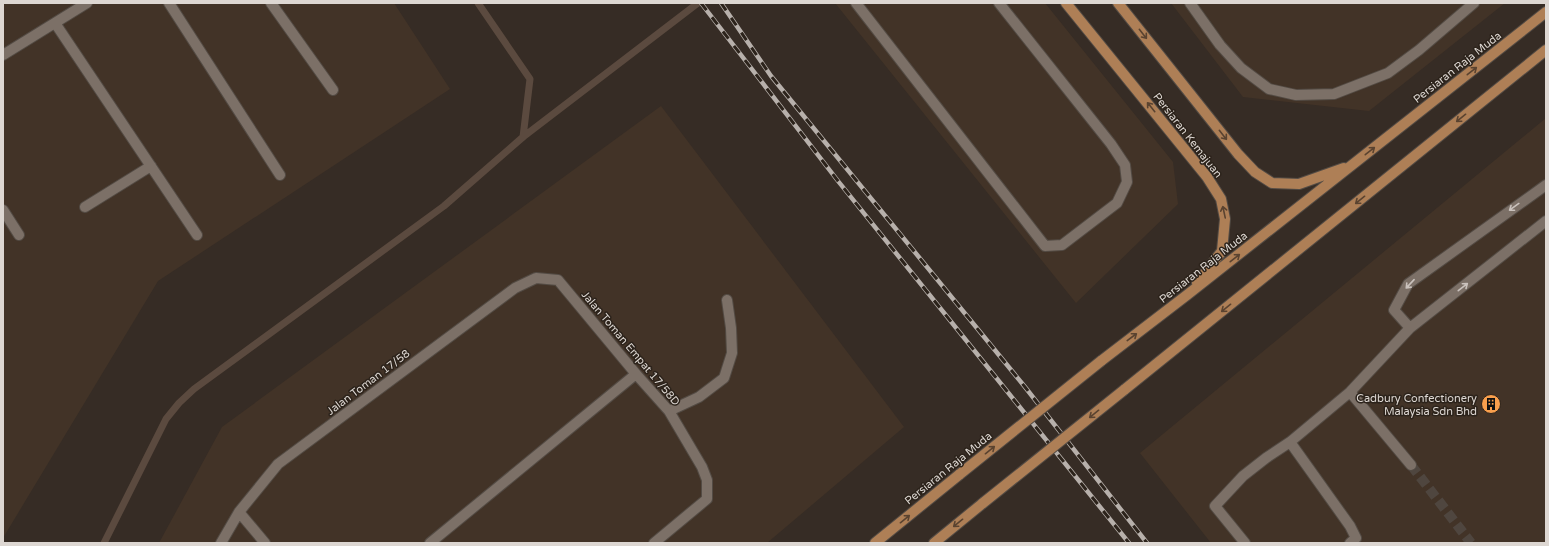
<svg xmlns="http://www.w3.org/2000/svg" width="1549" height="546" viewBox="0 0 1549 546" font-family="'Varela Round',sans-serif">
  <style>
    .built { fill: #423327 }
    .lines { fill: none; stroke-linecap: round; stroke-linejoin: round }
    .stream { stroke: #5b4a3f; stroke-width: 7 }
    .minor-tunnel { stroke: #4f463f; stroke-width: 10; stroke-dasharray: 10 5; stroke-linecap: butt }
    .minor-casing { stroke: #534b44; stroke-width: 12 }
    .major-casing { stroke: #534b44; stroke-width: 12 }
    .minor { stroke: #7c7067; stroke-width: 10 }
    .major { stroke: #ae7f56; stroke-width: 10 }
    .rail-casing { stroke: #b7b0ab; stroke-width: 4.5 }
    .rail { stroke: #2c231b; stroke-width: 3; stroke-dasharray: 9; stroke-linecap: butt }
    .major-bridge-casing { stroke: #534b44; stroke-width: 12; stroke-linecap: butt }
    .major-bridge { stroke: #ae7f56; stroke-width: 10 }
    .oneway { stroke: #5a4330 }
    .oneway2 { stroke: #cac2bd }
    .labels { text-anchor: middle; stroke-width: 3; stroke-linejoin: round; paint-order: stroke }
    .street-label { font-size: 11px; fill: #ddd7d2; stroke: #2c231b }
    .poi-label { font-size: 11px; fill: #ddd7d2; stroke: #2c231b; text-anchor: end }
  </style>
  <rect width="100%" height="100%" fill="#362c25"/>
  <path class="built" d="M3 3H394L450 89 158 281 3 538Z
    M835 3H1045L1173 162 1178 204 1076 303Z
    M1171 3H1505L1369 111 1243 97Z
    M661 106 904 427 767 543H159L222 427Z
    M1546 118V543H1211L1140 453Z"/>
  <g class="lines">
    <path class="stream" d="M478 3 530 79 523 137
      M104 543 166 419 179 403 194 389 444 206 523 137 698 3"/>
    <path class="minor-tunnel" d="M1411 465 1471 543"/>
    <g class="minor-casing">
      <path id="minor" d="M169 3 280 175
        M271 3 333 90
        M856 3 1045 246 1062 245 1117 203 1127 182 1125 165 1111 144 999 3
        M1190 3 1220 45 1241 68 1269 89 1296 95 1334 94 1388 73 1419 50 1474 3
        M55 23 197 235
        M3 55 87 3
        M85 207 151 166
        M3 210 19 235
        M1410 328 1394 310 1408 284 1546 185
        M1350 392 1411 465
        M669 411 699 397 724 378 732 353 731 328 727 300
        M1290 442 1350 526 1356 538 1350 543
        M239 512 265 543
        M221 543 239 512 278 464 515 288 536 278 558 280 636 374 669 411 702 467 707 480V499L654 543
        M430 543 636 374
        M1245 543 1215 506 1243 476 1266 458 1290 442 1350 392 1410 328 1546 221"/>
    </g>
    <g class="major-casing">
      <path id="major" d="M1066 3 1207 177 1221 199 1225 219 1222 251 1197 283
        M1118 3 1238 154 1255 172 1272 183 1299 184 1344 168
        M1101 361 1187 295 1546 12
        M1124 390 1546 50
        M875 543 960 474
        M934 543 983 503"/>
    </g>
    <use href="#minor" class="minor"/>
    <use href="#major" class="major"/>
    <g class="rail-casing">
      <path id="rail" d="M701 3 838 181 1129 543
        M721 3 771 76 1025 387 1147 543"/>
    </g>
    <use href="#rail" class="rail"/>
    <g class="major-bridge-casing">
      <path id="major-bridge" d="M960 474 1101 361
        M983 503 1124 390"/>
    </g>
    <use href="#major-bridge" class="major-bridge"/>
  </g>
  <defs><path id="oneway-shaft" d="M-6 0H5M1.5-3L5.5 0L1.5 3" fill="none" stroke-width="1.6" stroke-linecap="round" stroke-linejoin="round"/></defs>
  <g class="oneway">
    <use href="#oneway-shaft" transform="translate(1143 34) rotate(52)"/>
    <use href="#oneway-shaft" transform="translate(1472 71) rotate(-38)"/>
    <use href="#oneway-shaft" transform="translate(1151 107) rotate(-129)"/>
    <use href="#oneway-shaft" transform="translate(1461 118) rotate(141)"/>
    <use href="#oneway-shaft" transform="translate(1223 135) rotate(52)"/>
    <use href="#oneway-shaft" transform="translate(1370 151) rotate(-38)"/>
    <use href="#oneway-shaft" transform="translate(1360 200) rotate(141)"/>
    <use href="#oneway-shaft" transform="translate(1224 212) rotate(-102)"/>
    <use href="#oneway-shaft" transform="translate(1235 258) rotate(-38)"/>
    <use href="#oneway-shaft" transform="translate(1226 308) rotate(141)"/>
    <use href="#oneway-shaft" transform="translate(1132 337) rotate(-37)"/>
    <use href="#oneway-shaft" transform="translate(1094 414) rotate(141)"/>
    <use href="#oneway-shaft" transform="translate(990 450) rotate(-39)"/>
    <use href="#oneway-shaft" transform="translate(905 519) rotate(-39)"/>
    <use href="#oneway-shaft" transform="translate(958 523) rotate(141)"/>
  </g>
  <g class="oneway2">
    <use href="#oneway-shaft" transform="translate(1514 207) rotate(144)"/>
    <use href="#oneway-shaft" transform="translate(1410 284) rotate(133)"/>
    <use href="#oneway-shaft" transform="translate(1463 287) rotate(-38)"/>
  </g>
  <defs>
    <g id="building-disc" transform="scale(1)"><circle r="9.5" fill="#f99f4d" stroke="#2c231b"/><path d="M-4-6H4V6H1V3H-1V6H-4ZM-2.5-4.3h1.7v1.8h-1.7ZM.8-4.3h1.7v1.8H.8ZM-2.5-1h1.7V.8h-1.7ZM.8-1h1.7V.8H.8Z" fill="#111"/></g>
  </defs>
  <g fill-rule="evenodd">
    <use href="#building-disc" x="1491" y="404"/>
  </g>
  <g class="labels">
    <g class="street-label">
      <text transform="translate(1457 67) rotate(-38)" y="4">Persiaran Raja Muda</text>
      <text transform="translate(1188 135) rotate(52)" y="4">Persiaran Kemajuan</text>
      <text transform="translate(1203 267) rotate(-38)" y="4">Persiaran Raja Muda</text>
      <text transform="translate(631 348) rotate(50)" y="4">Jalan Toman Empat 17/58D</text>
      <text transform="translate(368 382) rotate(-37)" y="4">Jalan Toman 17/58</text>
      <text transform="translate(948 468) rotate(-39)" y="4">Persiaran Raja Muda</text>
    </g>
    <g class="poi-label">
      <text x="1477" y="402">Cadbury Confectionery<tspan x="1477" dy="13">Malaysia Sdn Bhd</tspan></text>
    </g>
  </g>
  <rect width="1549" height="546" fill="none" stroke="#ddd7d2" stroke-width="8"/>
</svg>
